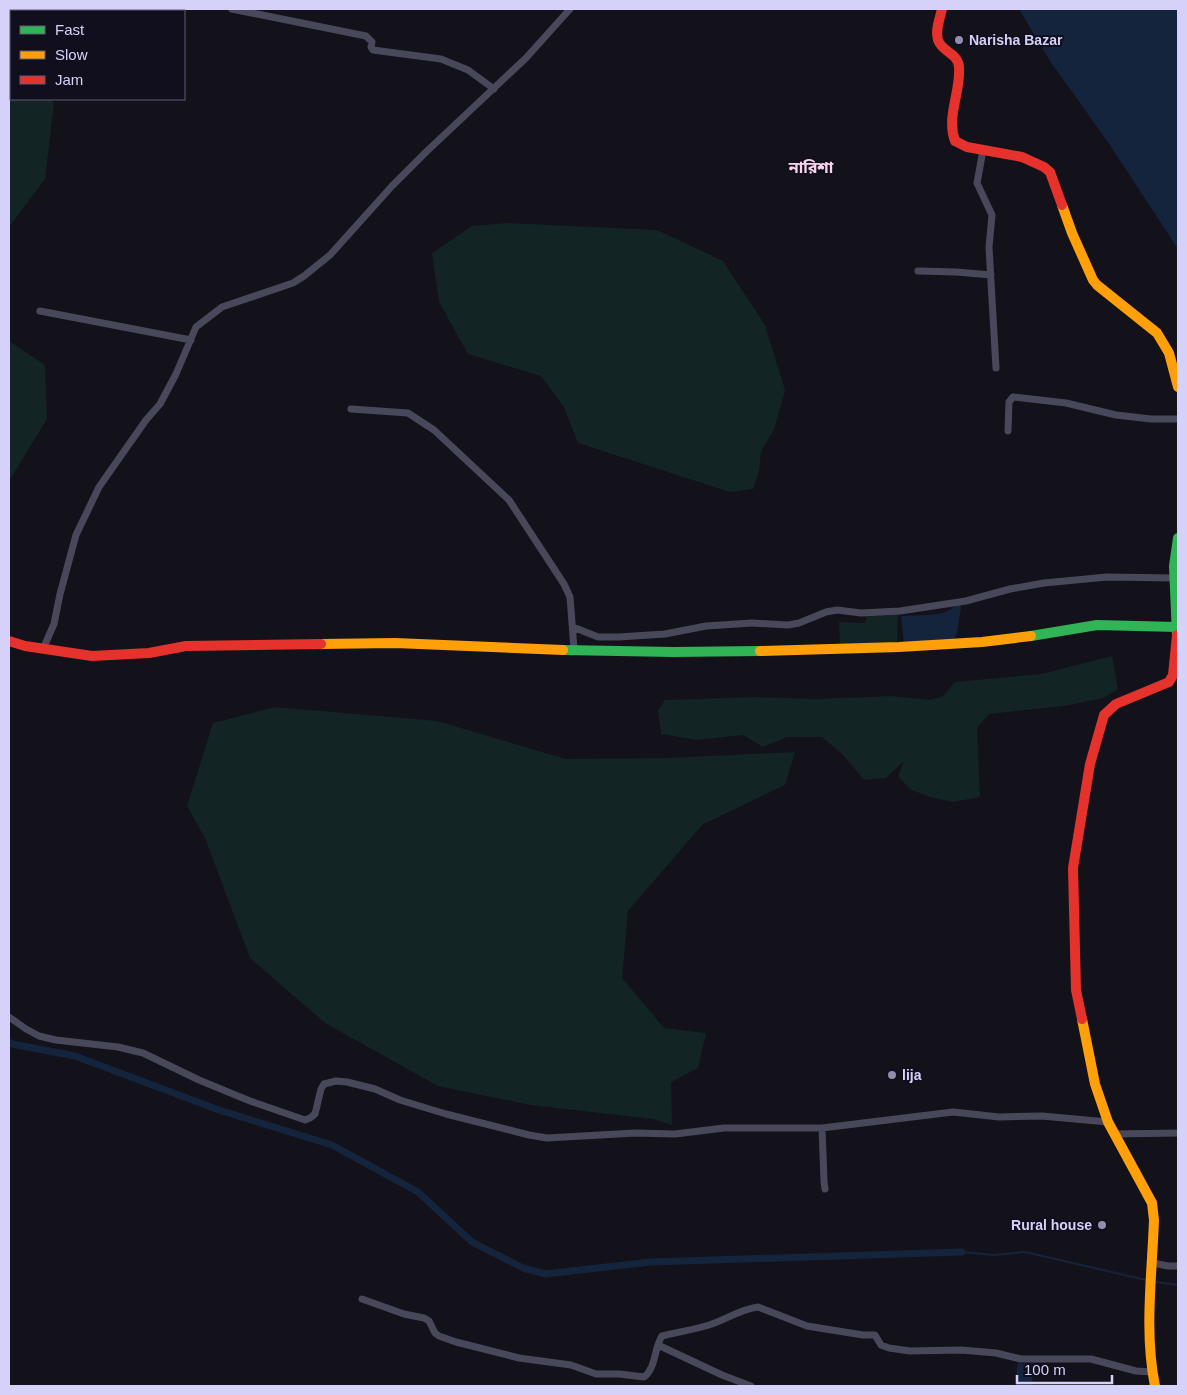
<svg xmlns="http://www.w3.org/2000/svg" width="1187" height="1395" viewBox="0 0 1187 1395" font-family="Helvetica,'Noto Sans Bengali',sans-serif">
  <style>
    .green { fill: #132424 }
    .water { fill: #15243d }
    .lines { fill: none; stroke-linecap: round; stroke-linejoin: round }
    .stream { stroke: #15243d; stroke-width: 2 }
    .canal { stroke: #15243d; stroke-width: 7 }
    .street { stroke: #49485a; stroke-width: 7 }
    .fast { stroke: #30b455; stroke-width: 10 }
    .slow { stroke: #ff9f0a; stroke-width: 10 }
    .jam { stroke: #e5322d; stroke-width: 10 }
    .poi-dot { fill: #928eab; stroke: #110f1d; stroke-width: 2 }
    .labels { text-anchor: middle; stroke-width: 4; stroke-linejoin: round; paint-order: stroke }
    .poi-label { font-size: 14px; font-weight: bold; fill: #d6d1f9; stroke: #110f1d; text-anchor: start }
    .quarter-label { font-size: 16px; font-weight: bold; fill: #f9d3eb; stroke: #110f1d }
  </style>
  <rect width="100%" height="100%" fill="#13121a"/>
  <path class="green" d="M9 28 11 32V99H51L54 103 45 179 9 227Z
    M507 223 657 230 723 261 765 325 785 390 775 427 761 452 759 472 753 489 730 492 578 443 564 407 541 376 468 354 439 302 432 253 472 226Z
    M9 341 45 365 47 419 9 481Z
    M868 613 898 615 897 645H840L839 622 865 623Z
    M1112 656 1118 689 1104 698 1063 706 989 714 977 728 980 797 953 802 929 797 910 789 898 776 904 761 886 778 864 780 843 755 822 737H787L763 747 743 735 697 740 661 734 658 710 665 700 754 697 816 699 891 696 931 700 943 696 955 682 1041 674Z
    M275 707 437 721 566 759 665 758 795 752 785 785 702 825 628 911 622 978 664 1028 706 1033 698 1068 671 1082 672 1125 653 1119 531 1105 438 1086 325 1023 250 958 205 838 187 806 213 723Z"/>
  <path class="water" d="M1019 9H1178V249L1110 145 1050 61Z
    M960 605 961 608 957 632 953 642 904 644 901 616C914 615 929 616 942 613 949 612 950 607 960 605Z
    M1019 1362 1023 1364 1027 1363 1033 1365 1032 1386H1016L1017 1366Z"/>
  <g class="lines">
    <path class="stream" d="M962 1252 994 1255 1025 1252 1146 1280
      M1156 1282 1178 1285"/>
    <path class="canal" d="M9 1042 12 1044 75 1056 219 1110 332 1145 418 1192 472 1242 523 1268 545 1274 651 1262 962 1252"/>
    <path class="street" d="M232 9 366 36 372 42 371 47 373 50 441 59 468 70 494 89
      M983 150 977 183 992 215 989 247 996 368
      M918 271 956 272 991 275
      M40 311 191 340
      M351 409 408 413 434 430 509 500 564 584 570 597 574 649
      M1008 431 1009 402 1013 397 1066 403 1116 415 1151 419H1178
      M573 627 598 637H619L665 634 706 626 752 623 788 625 799 623 826 612 837 610 861 613 900 611 966 601 1010 589 1044 583 1107 577 1174 578
      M43 649 54 624 60 594 76 535 99 487 146 420 160 404 176 374 196 327 222 307 293 283 304 276 330 255 392 186 426 152 526 58 570 9
      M9 1017 26 1029 39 1036 56 1040 118 1047 143 1053 199 1080 250 1101 305 1120 310 1118 315 1114 321 1089 324 1084 336 1081 347 1082 375 1089 400 1100 446 1114 529 1135 547 1138 635 1133 675 1134 724 1128H822L953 1112 999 1117 1042 1116 1108 1122
      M822 1128 824 1181 825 1189
      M1114 1134 1178 1133
      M1153 1263 1168 1266H1178
      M362 1299 404 1314 424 1318 429 1321 435 1333 439 1336 456 1342 519 1358 571 1365 596 1374H619L644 1377C656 1368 654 1348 662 1336 678 1332 693 1330 709 1325 725 1320 741 1309 758 1307L807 1326 863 1335H875L881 1345 889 1348 910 1351 961 1350 996 1353 1021 1359H1091L1136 1371 1152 1372
      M658 1345 722 1375 751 1386"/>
    <path class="fast" d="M1177 635 1174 566 1178 538
      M1031 636 1097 625 1177 627
      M563 650 673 652 760 651"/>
    <path class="slow" d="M1062 205 1072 233 1093 280 1097 285 1157 333 1169 353 1178 387
      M321 644 395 643 563 650
      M760 651 899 647 982 642 1031 636
      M1082 1019 1095 1084 1108 1122 1152 1203 1154 1220C1152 1275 1144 1332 1155 1386"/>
    <path class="jam" d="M942 9C940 18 935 30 938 40 942 52 958 53 959 67 961 92 946 116 955 141L967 147 1022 157 1044 167 1050 172 1062 205
      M9 641 25 646 92 656 149 653 186 646 321 644
      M1082 1019 1076 990 1073 868 1090 764 1104 715 1116 704 1169 682 1173 675 1177 635"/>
  </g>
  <g class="poi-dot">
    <circle cx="959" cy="40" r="5"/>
    <circle cx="892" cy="1075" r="5"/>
    <circle cx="1102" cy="1225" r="5"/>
  </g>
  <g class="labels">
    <g class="poi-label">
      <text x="969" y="45">Narisha Bazar</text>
      <text x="902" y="1080">lija</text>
      <text x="1092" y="1230" text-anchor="end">Rural house</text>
    </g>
    <g class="quarter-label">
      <text x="811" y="173">নারিশা</text>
    </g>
  </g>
  <rect width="1187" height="1395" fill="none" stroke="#d6d1f9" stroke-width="20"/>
  <rect x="10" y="10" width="175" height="90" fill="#110f1d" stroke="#605d75"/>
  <rect x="20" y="26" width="25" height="8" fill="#30b455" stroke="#605d75"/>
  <text x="55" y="35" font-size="15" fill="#d6d1f9">Fast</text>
  <rect x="20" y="51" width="25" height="8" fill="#ff9f0a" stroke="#605d75"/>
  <text x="55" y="60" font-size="15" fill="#d6d1f9">Slow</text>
  <rect x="20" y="76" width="25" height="8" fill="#e5322d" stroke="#605d75"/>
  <text x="55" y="85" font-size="15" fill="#d6d1f9">Jam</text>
  <path d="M1017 1375v8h95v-8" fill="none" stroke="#d6d1f9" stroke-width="2.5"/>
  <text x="1024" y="1375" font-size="15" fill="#d6d1f9" stroke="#110f1d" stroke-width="4" paint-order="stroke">100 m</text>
</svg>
